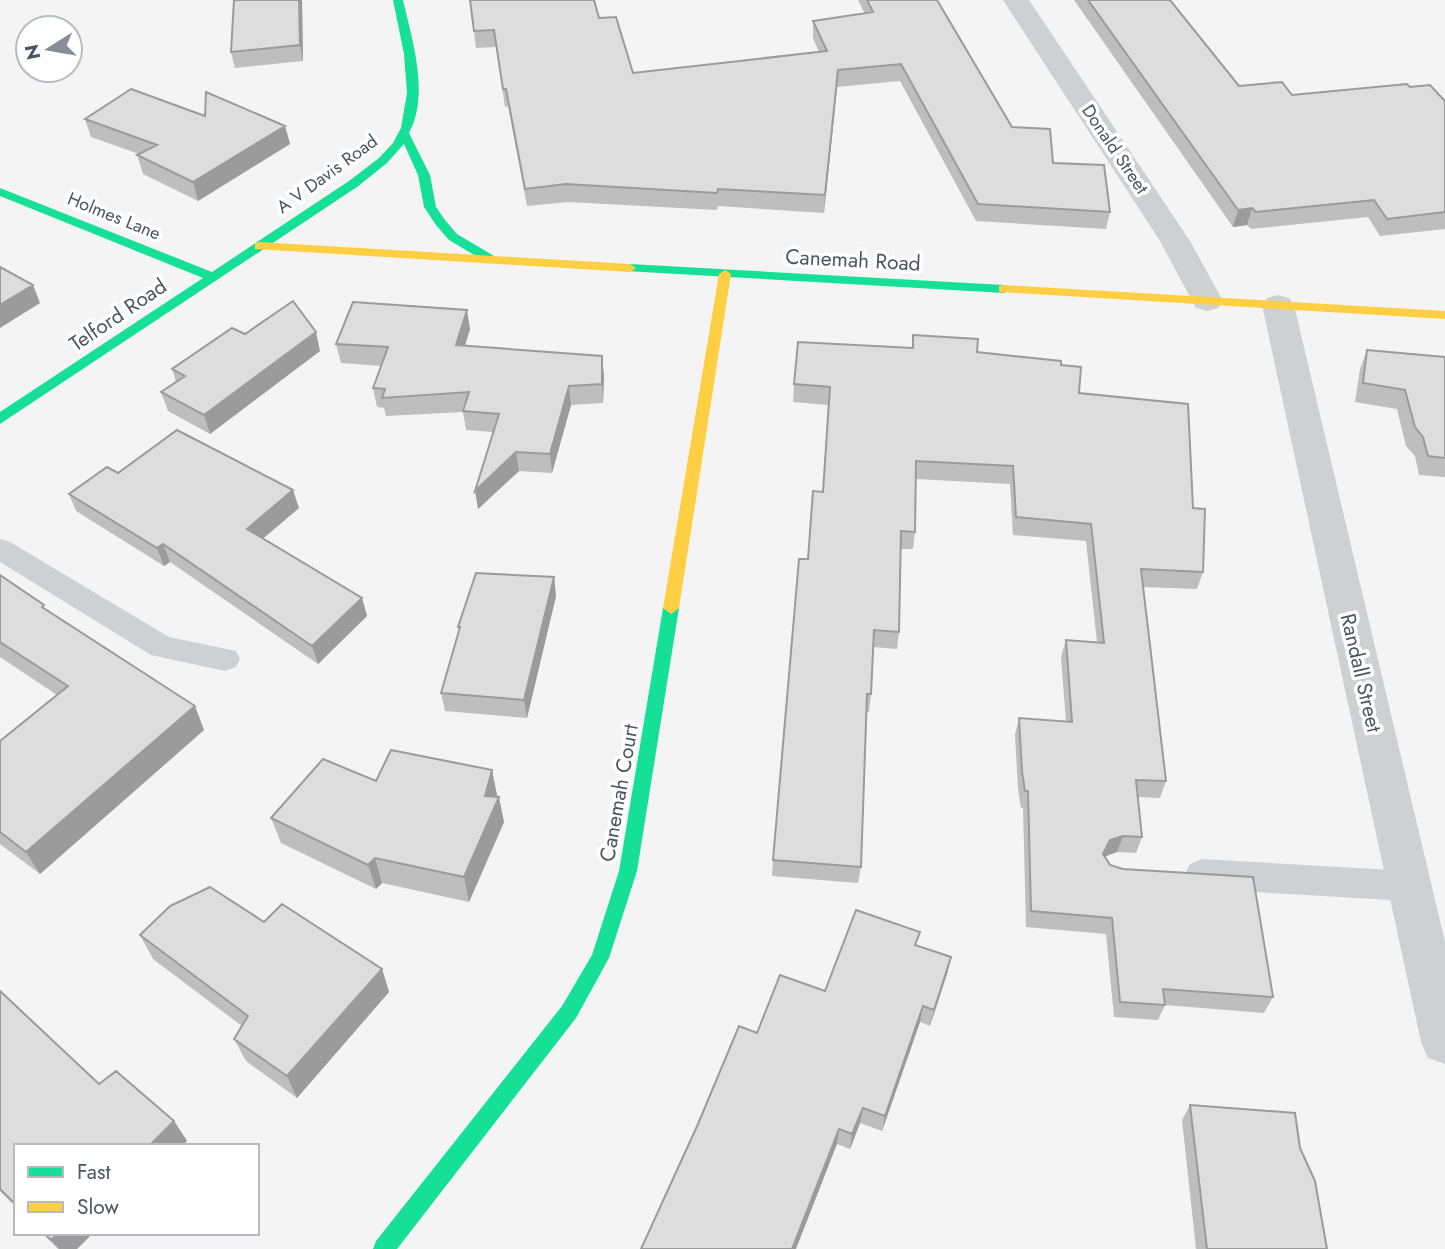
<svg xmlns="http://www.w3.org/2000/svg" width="1445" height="1249" viewBox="0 0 1445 1249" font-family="Jost,sans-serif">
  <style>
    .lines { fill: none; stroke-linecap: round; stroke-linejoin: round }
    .lane { fill: #ced0d2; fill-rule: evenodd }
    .street { fill: #ced0d2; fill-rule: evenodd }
    .fast { fill: #16e098; fill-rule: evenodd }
    .slow { fill: #ffcf43; fill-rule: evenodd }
    .wall { fill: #bebebf }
    .shaded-wall { fill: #9b9b9b }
    .building { fill: #ddddde; stroke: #9b9b9b; stroke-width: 2 }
    .labels { text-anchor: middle; stroke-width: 7; stroke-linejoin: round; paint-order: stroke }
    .far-street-label { font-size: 18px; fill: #4a5661; stroke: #fff }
    .street-label { font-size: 21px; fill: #4a5661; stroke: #fff }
  </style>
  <rect width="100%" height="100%" fill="#f4f4f4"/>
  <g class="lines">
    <path class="lane" d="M0 539 10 542 169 637 236 651 240 659 236 667 225 671 151 655 0 562Z
      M1202 859 1409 871 1421 876 1426 886 1421 896 1409 901 1202 889 1190 884 1185 874 1190 864Z"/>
    <path class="street" d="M1003 0H1029L1190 241 1223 301 1218 308 1207 311 1196 308 1160 241Z
      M1278 295 1289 298 1294 305 1445 942V1064L1428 1058 1421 1042 1262 305 1267 298Z"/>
    <path class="fast" d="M393 0H403C412 40 430 94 409 133L430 175 436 207 445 220 457 234 494 256V262H486L449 240 436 225 424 207 418 175 404 144 387 163 357 187 0 424V412L203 278 0 196V188L212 272 349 181 379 158 393 143 401 128 407 93 404 54Z
      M630 264 1004 285 1010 289 1004 293 626 271 624 268Z
      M671 602 679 608 637 871 609 958 576 1018 397 1249H373L376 1241 562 1006 592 955 619 871 663 608Z"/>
    <path class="slow" d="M259 242 630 264 636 268 630 272 255 249V243Z
      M725 270 731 274 679 608 671 614 663 608 719 274Z
      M1004 285 1445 311V319L999 292V286Z"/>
  </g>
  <path class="wall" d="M234 0H302L303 61 235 68 231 52Z
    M470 0 599 18 633 73 819 52 813 38V21L865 14 858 0H937L1012 127 1110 212 1106 229 976 221 900 81 837 87 824 213 718 206 717 210 568 202 527 206 508 106 505 107 496 47 476 48Z
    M1074 0H1170L1239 86 1292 95 1410 87 1445 101V229L1380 236 1368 217 1251 229 1247 225 1233 227Z
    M205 116 285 126 290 144 198 201 143 174 137 155 139 154 91 137 85 119Z
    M470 329 465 346 604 375 603 403 571 405 552 473 519 471 478 509 493 432 466 430 463 412 386 416 384 408 377 407 373 388 381 366 341 363 336 344Z
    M245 334 320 351 210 434 168 411 161 392 176 382 172 369Z
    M913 335 977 352 1061 365 1079 393 1193 508 1203 572 1197 589 1143 587 1166 781 1160 798 1138 797 1142 837 1136 853 1117 852 1105 856 1110 865 1273 997 1264 1013 1165 1005 1158 1020 1114 1017 1106 934 1026 927 1023 808H1021L1018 789 1015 735 1019 718 1066 722 1061 657 1066 640 1097 642 1086 541 1013 535 1010 484 916 479 915 532 913 549H901L899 632 897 649 873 647 871 694 869 712H867L861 867 858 883 772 876 773 860 808 559 823 492 828 405 793 402 794 384 912 348Z
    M1367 350 1445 357V477L1419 475 1415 456 1406 446 1397 409 1355 402 1360 369Z
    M118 473 299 508 263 538 362 598 367 616 318 664 170 562 164 566 76 511 69 494Z
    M0 575 204 730 40 874 0 844V741L57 695 0 657Z
    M554 577 556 596 527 718 445 711 441 693 459 632 458 627Z
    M492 770 497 797 504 822 469 902 382 883 376 889 281 843 271 818 376 781Z
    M264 922 382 969 389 992 297 1098 246 1061 234 1039 242 1026 153 959 140 935Z
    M917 946 951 957 947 974 930 1026 920 1022 882 1131 860 1123 850 1149 837 1144 757 1033 825 991Z
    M0 991 99 1084 174 1121 187 1141 16 1146V1207L0 1191Z
    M1190 1105 1300 1148 1327 1249H1196L1182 1120Z
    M42 1233H93L77 1249H58Z"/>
  <path class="shaded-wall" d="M299 0H302L303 61 300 45Z
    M838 70 837 87 824 213 825 195Z
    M285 126 290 144 198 201 193 182Z
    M1252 208 1247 225 1233 227 1238 210Z
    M33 285 40 303 0 328V305Z
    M467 310 470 329 459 364 456 345Z
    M316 332 320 351 210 434 204 415Z
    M602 356 604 375 603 403 602 384Z
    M569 386 571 405 552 473 550 454Z
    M516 452 519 471 478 509 475 491Z
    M293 490 299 508 253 547 247 529Z
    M163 544 170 562 164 566 157 548Z
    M554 577 556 596 527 718 524 700Z
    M362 598 367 616 318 664 312 646Z
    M195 706 204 730 40 874 26 852Z
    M492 770 497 795 493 811 499 797 504 822 469 902 464 877Z
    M1123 836 1117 852 1104 857 1103 854 1110 840Z
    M375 858 382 883 376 889 368 865Z
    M951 957 947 974 930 1026 934 1010Z
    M382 969 389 992 297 1098 287 1076Z
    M923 1006 920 1022 882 1131 885 1116Z
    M863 1108 860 1123 850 1149 852 1134Z
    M174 1121 187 1141 182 1146H149Z
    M839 1129 837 1144 796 1249H792Z
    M58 1233H93L77 1249H59L51 1240Z"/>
  <path class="building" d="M234 0H299L300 45 231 52Z
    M470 0H594L599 18 616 17 633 73 827 51 813 21 873 12 867 0H937L1012 127 1050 129 1053 163 1104 165 1110 212 978 204 901 64 838 70 825 195 718 189 717 193 566 184 525 189 506 89H503L494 30 474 31Z
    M1088 0H1170L1239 86 1282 82 1292 95 1407 84 1410 87 1430 85 1445 101V212L1387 219 1374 200 1256 212 1252 208 1238 210Z
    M131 89 205 116 206 92 285 126 193 182 137 155 157 145 85 119Z
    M0 267 33 285 0 305Z
    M293 301 316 332 204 415 161 392 185 376 172 369 232 328 245 334Z
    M353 302 467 310 456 345 602 356V384L569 386 550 454 516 452 475 491 499 414 463 411 469 392 382 398 385 389 373 388 388 347 336 344Z
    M913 335 978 339 977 352 1061 361V365L1081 367 1079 393 1188 404 1193 508 1205 509 1203 572 1141 569 1166 781 1136 780 1142 837 1123 836 1110 840 1103 854 1110 865 1123 869 1253 877 1273 997 1163 989 1165 1005 1120 1002 1112 918 1031 911 1028 791H1025L1022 772 1019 718 1072 722 1066 640 1104 643 1091 524 1016 517 1013 466 916 461 915 532 901 531 899 632 874 630 871 694H867L861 867 773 860 799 559H808L813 491 823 492 830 387 794 384 798 342 913 348Z
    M1367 350 1445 357V458L1428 456 1423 437 1415 427 1405 390 1363 383Z
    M177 430 293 490 247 529 362 598 312 646 163 544 157 548 69 494 107 467 118 473Z
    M476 573 554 577 524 700 441 693 460 627H458Z
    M0 575 44 605 42 607 195 706 26 852 0 832V741L68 686 0 642Z
    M391 750 492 770 485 796 499 797 464 877 375 858 368 865 271 818 323 759 376 781Z
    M210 887 264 922 282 904 382 969 287 1076 234 1039 248 1016 140 935 170 906Z
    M856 910 920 932 915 945 951 957 934 1010 923 1006 885 1116 863 1108 852 1134 839 1129 792 1249H641L698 1124 739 1026 757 1033 780 975 825 991Z
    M0 991 99 1084 116 1071 174 1121 149 1146H16V1205L0 1189Z
    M1190 1105 1295 1113 1300 1148 1315 1181 1327 1249H1207Z
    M44 1233H58L51 1240Z"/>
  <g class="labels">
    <g class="far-street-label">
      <text transform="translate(1115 149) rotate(56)" y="6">Donald Street</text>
      <text transform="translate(327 174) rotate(-36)" y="6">A V Davis Road</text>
      <text transform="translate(114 216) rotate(22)" y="6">Holmes Lane</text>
    </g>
    <g class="street-label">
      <text transform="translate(853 260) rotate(3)" y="7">Canemah Road</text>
      <text transform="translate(118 315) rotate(-34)" y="7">Telford Road</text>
      <text transform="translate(1361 673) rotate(77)" y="7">Randall Street</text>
      <text transform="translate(619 793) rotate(-80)" y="7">Canemah Court</text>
    </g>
  </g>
  <rect x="14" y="1144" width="245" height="91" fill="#ffffff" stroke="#b7bbc0" stroke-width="2"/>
  <rect x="28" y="1167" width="35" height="10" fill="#16e098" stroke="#b7bbc0" stroke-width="2"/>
  <text x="77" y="1179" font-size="21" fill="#4a5661">Fast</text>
  <rect x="28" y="1202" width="35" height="10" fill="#ffcf43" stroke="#b7bbc0" stroke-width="2"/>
  <text x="77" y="1214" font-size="21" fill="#4a5661">Slow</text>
  <g transform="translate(49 49) rotate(259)"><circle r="33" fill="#ffffff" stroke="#b7bbc0" stroke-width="2"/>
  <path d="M0-5L12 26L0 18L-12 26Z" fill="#868d94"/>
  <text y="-10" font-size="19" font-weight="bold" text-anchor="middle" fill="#4a5661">N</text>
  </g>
</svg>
